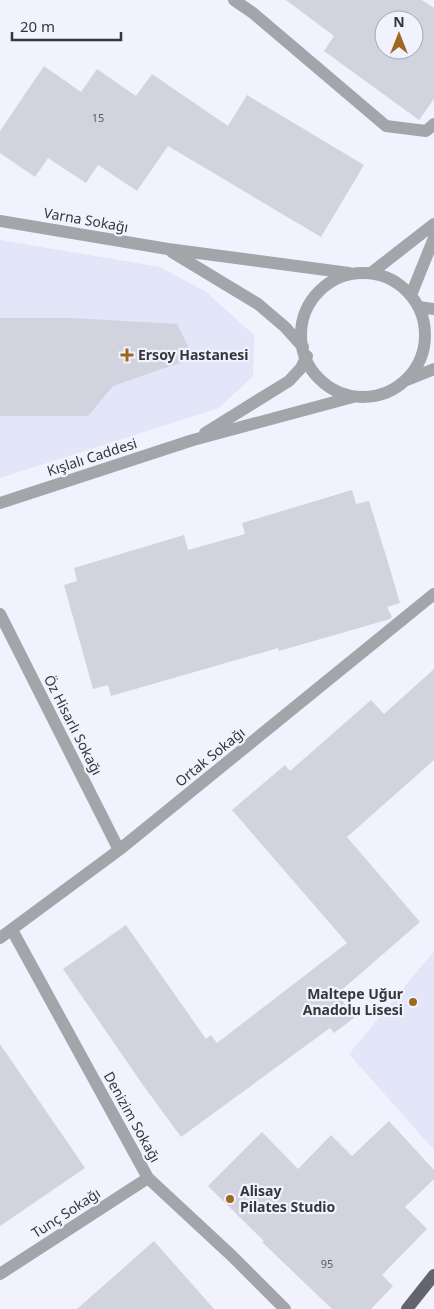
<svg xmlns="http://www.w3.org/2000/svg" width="434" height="1309" viewBox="0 0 434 1309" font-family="'Noto Sans',sans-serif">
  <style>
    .built { fill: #e3e5f8 }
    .building { fill: #d1d3de; fill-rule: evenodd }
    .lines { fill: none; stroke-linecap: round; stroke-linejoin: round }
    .service { stroke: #a4a5aa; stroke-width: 12 }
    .minor { stroke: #a4a5aa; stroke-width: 12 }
    .tertiary { stroke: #a4a5aa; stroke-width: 12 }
    .primary { stroke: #63656d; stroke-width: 12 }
    .poi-dot { fill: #9d6920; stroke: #f1f2fe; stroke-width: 2 }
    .labels { text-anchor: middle; stroke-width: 4.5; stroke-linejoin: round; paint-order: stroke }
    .number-label { font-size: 11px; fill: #5d5e64 }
    .street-label { font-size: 14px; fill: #36373b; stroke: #f1f2fe }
    .poi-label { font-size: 14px; font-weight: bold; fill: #36373b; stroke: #f1f2fe; text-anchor: start }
  </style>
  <rect width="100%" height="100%" fill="#f1f2fe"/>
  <path class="built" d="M0 240 160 267 206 292 254 335 253 376 219 408 0 478Z
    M434 951V1150L349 1054Z"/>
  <path class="building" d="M286 0H422L434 8V99L419 120 324 51 334 36ZM384 20H414V50H384Z
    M44 66 81 92 97 69 136 96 152 74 228 126 247 95 364 165 321 237 168 146 137 191 98 165 86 183 48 158 35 177 0 153V131Z
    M0 318H71L177 324 194 358 113 386 88 416H0Z
    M352 490 356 504 369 501 387 559 400 603 387 607 392 617 390 619 279 651 278 648 111 696 108 685 93 689 64 585 77 581 74 568 184 535 188 550 245 534 242 523Z
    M434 669V760L347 837 420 922 337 994 355 1017 334 1033 330 1028 181 1137 143 1085 63 969 126 925 206 1039 211 1035 217 1043 347 943 232 810 285 765 290 771 371 700 384 714Z
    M0 1044 85 1168 0 1226Z
    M389 1121 434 1170V1179L405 1207 427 1229 382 1275 393 1286 371 1309H332L262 1242 264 1241 208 1186 262 1132 298 1169 331 1135 352 1156Z
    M154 1241 214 1309H77Z"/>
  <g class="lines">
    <path class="service" d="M234 0 253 13 386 126 426 131 434 124"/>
    <path class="minor" d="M371 273 434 224
      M411 295 434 238
      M0 614 119 850
      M12 930 148 1178 232 1256 285 1309
      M0 938 119 850 434 594
      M0 1274 148 1178"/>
    <path class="tertiary" d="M0 221 168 249 349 273
      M172 252 258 304 285 327 303 347
      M301 335a62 62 0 1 1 124 0a62 62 0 1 1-124 0Z
      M419 307 434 309
      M407 380 434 369
      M205 433 289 381 301 368 307 356
      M0 503 193 440 353 397"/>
    <path class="primary" d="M407 1309 434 1275"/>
  </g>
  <g class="poi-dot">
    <path d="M124.5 347.5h5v5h5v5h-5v5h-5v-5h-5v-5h5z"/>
    <circle cx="413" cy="1002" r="5"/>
    <circle cx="230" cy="1199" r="5"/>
  </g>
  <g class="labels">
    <g class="number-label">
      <text x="98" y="122">15</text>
      <text x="327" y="1268">95</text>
    </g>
    <g class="street-label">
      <text transform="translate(86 220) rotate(10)" y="5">Varna Sokağı</text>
      <text transform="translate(92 457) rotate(-18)" y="5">Kışlalı Caddesi</text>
      <text transform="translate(73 725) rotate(63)" y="5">Öz Hisarlı Sokağı</text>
      <text transform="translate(210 757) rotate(-39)" y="5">Ortak Sokağı</text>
      <text transform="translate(132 1117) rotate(61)" y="5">Denizim Sokağı</text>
      <text transform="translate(66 1213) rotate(-33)" y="5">Tunç Sokağı</text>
    </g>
    <g class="poi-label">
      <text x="138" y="360">Ersoy Hastanesi</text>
      <text x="403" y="999" text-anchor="end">Maltepe Uğur<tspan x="403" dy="16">Anadolu Lisesi</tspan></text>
      <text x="240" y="1196">Alisay<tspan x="240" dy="16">Pilates Studio</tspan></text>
    </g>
  </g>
  <g transform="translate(399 35)"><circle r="24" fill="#f1f2fe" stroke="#a6a7b0"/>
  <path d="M0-4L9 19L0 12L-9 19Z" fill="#9d6920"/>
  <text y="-8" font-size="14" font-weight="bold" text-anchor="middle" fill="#36373b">N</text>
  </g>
  <path d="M12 32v8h109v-8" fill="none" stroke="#36373b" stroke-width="2.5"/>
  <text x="20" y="32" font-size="15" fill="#36373b" stroke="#f1f2fe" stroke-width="4" paint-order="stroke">20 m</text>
</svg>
